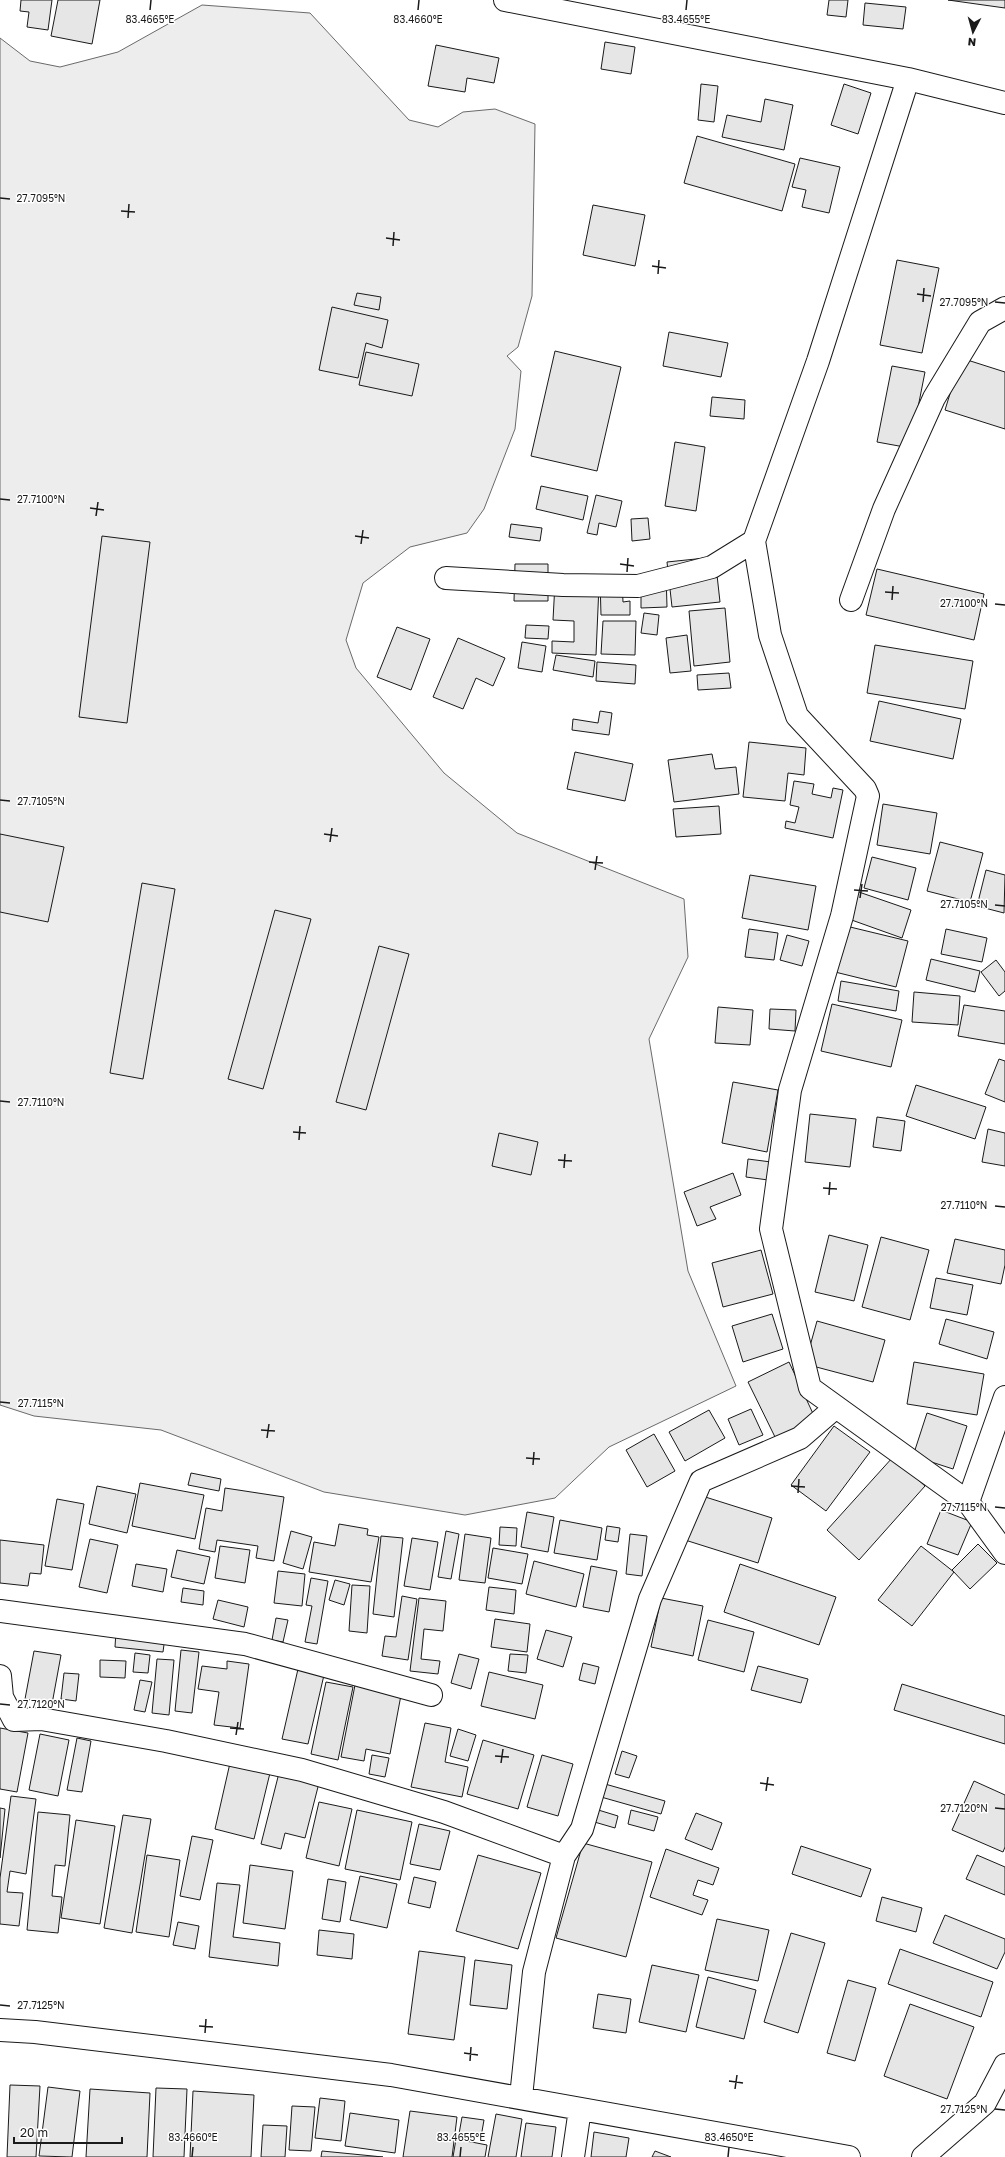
<svg xmlns="http://www.w3.org/2000/svg" width="1005" height="2157" viewBox="0 0 1005 2157" font-family="'Golos Text',sans-serif">
  <style>
    .built { fill: #ededed; stroke: #6a6a6a }
    .building { fill: #e6e6e6; stroke: #1a1a1a }
    .lines { fill: none; stroke-linecap: round; stroke-linejoin: round }
    .minor-casing { stroke: #1a1a1a; stroke-width: 24 }
    .minor { stroke: #fff; stroke-width: 22 }
    .ticks { fill: none; stroke: #1a1a1a; stroke-width: 1.5 }
    .ticks-label { font-size: 10px; text-anchor: middle; fill: #1a1a1a; stroke: #fff; stroke-width: 3; stroke-linejoin: round; paint-order: stroke }
  </style>
  <rect width="100%" height="100%" fill="#fff"/>
  <path class="built" d="M202 5 310 13 409 120 438 127 463 112 495 109 535 124 532 296 518 347 507 356 521 371 515 429 484 509 467 533 410 547 363 583 346 640 356 668 444 773 517 833 684 899 688 957 649 1039 688 1271 736 1386 609 1447 555 1498 465 1515 324 1492 161 1430 34 1416 0 1405V38L30 61 60 67 118 52Z"/>
  <path class="building" d="M21 0H52L48 30 27 27 29 12 20 11Z
    M58 0H100L92 44 51 36Z
    M829 0H848L846 17 827 15Z
    M948 0H1005V8Z
    M865 3 906 7 903 29 863 25Z
    M605 42 635 47 631 74 601 69Z
    M436 45 499 58 494 83 467 78 465 92 428 86Z
    M701 84 718 86 714 122 698 120Z
    M844 84 871 93 858 134 831 125Z
    M765 99 793 105 784 150 722 137 727 115 761 122Z
    M697 136 795 164 782 211 684 183Z
    M800 158 840 167 829 213 802 207 806 190 792 187Z
    M593 205 645 215 635 266 583 255Z
    M897 260 939 268 922 353 880 345Z
    M357 293 381 297 379 310 354 305Z
    M332 307 388 320 382 348 366 343 358 378 319 370Z
    M669 332 728 343 721 377 663 366Z
    M555 351 621 367 597 471 531 456Z
    M366 352 419 364 412 396 359 385Z
    M961 358 1005 372V429L945 410Z
    M892 366 925 372 910 448 877 442Z
    M712 397 745 400 744 419 710 416Z
    M675 442 705 447 696 511 665 506Z
    M541 486 588 496 583 520 536 509Z
    M596 495 622 501 616 527 599 523 597 535 587 533Z
    M648 518 650 539 632 541 631 519Z
    M511 524 542 528 540 541 509 537Z
    M102 536 150 542 127 723 79 717Z
    M715 557 720 602 672 607 667 562Z
    M515 564H548V601H514Z
    M877 569 984 594 974 640 866 615Z
    M666 573 667 607 641 608V574Z
    M622 579 623 602 630 601V615H601L600 580Z
    M555 583 599 585 596 655 552 653V641L574 642V621L553 620Z
    M725 608 730 662 694 666 689 611Z
    M644 613 659 615 657 635 641 633Z
    M603 621H636L635 655 601 654Z
    M526 625 549 626 548 639 525 638Z
    M397 627 430 639 411 690 377 677Z
    M687 635 691 671 670 673 666 638Z
    M458 638 505 658 493 686 476 678 463 709 433 697Z
    M522 642 546 646 542 672 518 668Z
    M875 645 973 661 965 709 867 693Z
    M556 655 595 661 593 677 553 670Z
    M597 662 636 665 635 684 596 681Z
    M729 673 731 688 698 690 697 675Z
    M879 701 961 719 953 759 870 741Z
    M600 711 612 713 609 735 572 730 573 719 598 723Z
    M749 742 806 748 804 775 788 773 785 801 743 797Z
    M575 752 633 764 625 801 567 789Z
    M712 754 715 769 736 767 739 794 674 802 668 760Z
    M794 781 814 784 812 794 831 798 833 788 843 790 833 838 785 828 786 821 795 823 799 807 790 805Z
    M883 804 937 813 930 854 877 845Z
    M719 806 721 834 676 837 673 809Z
    M0 834 64 847 48 922 0 912Z
    M940 842 983 853 970 902 927 891Z
    M872 857 916 868 908 900 864 888Z
    M986 870 1005 875 1004 913 977 906Z
    M750 875 816 886 808 930 742 918Z
    M142 883 175 889 143 1079 110 1073Z
    M856 891 911 910 902 938 846 918Z
    M275 910 311 919 263 1089 228 1079Z
    M846 926 908 941 896 987 835 972Z
    M749 929 778 933 774 960 745 957Z
    M946 929 987 938 982 962 941 954Z
    M787 935 809 941 802 966 780 960Z
    M379 946 409 954 366 1110 336 1102Z
    M931 959 980 971 975 992 926 980Z
    M996 960 1005 972V991L999 996 981 972Z
    M841 981 899 991 896 1011 838 1001Z
    M914 992 960 996 958 1025 912 1022Z
    M832 1004 902 1020 891 1067 821 1051Z
    M964 1005 1005 1011V1044L958 1036Z
    M718 1007 753 1010 750 1045 715 1043Z
    M770 1009 796 1010 795 1031 769 1029Z
    M999 1059 1005 1061V1102L985 1094Z
    M733 1082 778 1090 767 1152 722 1143Z
    M916 1085 986 1107 975 1139 906 1116Z
    M810 1114 856 1119 850 1167 805 1162Z
    M877 1117 905 1121 901 1151 873 1147Z
    M988 1129 1005 1133V1166L982 1162Z
    M499 1133 538 1142 531 1175 492 1166Z
    M748 1159 771 1162 768 1180 746 1177Z
    M733 1173 741 1195 710 1207 716 1219 697 1226 684 1192Z
    M829 1235 868 1245 854 1301 815 1292Z
    M881 1237 929 1250 910 1320 862 1307Z
    M955 1239 1005 1250V1265L1001 1284 947 1273Z
    M761 1250 773 1294 723 1307 712 1263Z
    M936 1278 973 1285 967 1315 930 1308Z
    M772 1314 783 1349 743 1362 732 1326Z
    M946 1319 994 1332 987 1359 939 1344Z
    M817 1321 885 1340 873 1382 805 1364Z
    M789 1362 816 1420 776 1439 748 1382Z
    M914 1362 984 1374 977 1415 907 1404Z
    M751 1409 763 1435 739 1445 728 1419Z
    M709 1410 725 1438 685 1461 669 1432Z
    M927 1413 967 1426 953 1469 913 1456Z
    M834 1426 870 1452 826 1511 791 1485Z
    M654 1434 675 1471 647 1487 626 1450Z
    M893 1457 925 1486 859 1560 827 1530Z
    M191 1473 221 1479 219 1491 188 1485Z
    M140 1483 204 1495 195 1539 132 1526Z
    M97 1486 136 1494 127 1533 89 1524Z
    M225 1488 284 1497 274 1561 256 1558 258 1546 217 1540 215 1552 199 1549 206 1508 222 1511Z
    M699 1495 772 1518 758 1563 685 1540Z
    M57 1499 84 1504 72 1570 45 1566Z
    M941 1510 972 1522 958 1555 927 1544Z
    M527 1512 554 1517 548 1552 521 1547Z
    M560 1520 602 1528 597 1560 554 1553Z
    M339 1524 368 1529 367 1535 379 1537 371 1582 309 1572 314 1542 335 1546Z
    M607 1526 620 1528 618 1542 605 1540Z
    M500 1527 517 1528 516 1546 499 1545Z
    M291 1531 312 1537 303 1569 283 1563Z
    M446 1531 459 1534 451 1579 438 1577Z
    M465 1534 491 1538 485 1583 459 1580Z
    M630 1534 647 1536 642 1576 626 1574Z
    M381 1536 403 1538 394 1617 373 1614Z
    M412 1538 438 1542 430 1590 404 1586Z
    M90 1539 118 1545 107 1593 79 1587Z
    M0 1540 44 1545 41 1574 30 1573 28 1586 0 1583Z
    M978 1544 997 1563 970 1589 952 1570Z
    M220 1546 250 1550 245 1583 215 1578Z
    M921 1546 954 1572 912 1626 878 1600Z
    M493 1548 528 1554 522 1584 488 1578Z
    M177 1550 210 1557 204 1584 171 1577Z
    M534 1561 584 1574 576 1607 526 1594Z
    M136 1564 167 1569 163 1592 132 1586Z
    M740 1564 836 1597 819 1645 724 1612Z
    M591 1566 617 1571 609 1612 583 1607Z
    M278 1571 305 1574 302 1606 274 1603Z
    M311 1578 328 1581 317 1644 305 1642 312 1606 306 1605Z
    M335 1580 350 1584 344 1605 329 1600Z
    M352 1585 370 1586 367 1633 349 1631Z
    M489 1587 516 1590 514 1614 486 1610Z
    M183 1588 204 1591 203 1605 181 1602Z
    M402 1596 417 1599 408 1660 382 1656 385 1636 396 1637Z
    M419 1598 446 1601 443 1631 424 1629 421 1659 440 1661 438 1674 410 1671Z
    M661 1598 703 1606 693 1656 651 1647Z
    M218 1600 248 1607 244 1627 213 1619Z
    M276 1618 288 1620 283 1642 272 1640Z
    M495 1619 530 1624 527 1652 491 1647Z
    M708 1620 754 1632 744 1672 698 1660Z
    M546 1630 572 1637 563 1667 537 1659Z
    M116 1631 165 1637 163 1652 115 1647Z
    M181 1650 199 1652 192 1713 175 1711Z
    M34 1651 61 1655 52 1704 25 1699Z
    M135 1653 150 1655 148 1673 133 1672Z
    M459 1654 479 1659 471 1689 451 1683Z
    M510 1654 528 1655 526 1673 508 1671Z
    M157 1659 174 1660 169 1715 152 1713Z
    M100 1660 126 1661 125 1678 100 1677Z
    M227 1661 249 1664 240 1728 214 1725 219 1692 198 1689 202 1666 227 1669Z
    M583 1663 599 1667 595 1684 579 1680Z
    M758 1666 808 1679 801 1703 751 1690Z
    M298 1669 324 1675 308 1744 282 1739Z
    M489 1672 543 1685 535 1719 481 1706Z
    M64 1673 79 1674 76 1701 61 1699Z
    M140 1680 152 1682 145 1712 134 1710Z
    M326 1682 353 1687 338 1760 311 1754Z
    M902 1684 1005 1716V1744L894 1710Z
    M355 1685 401 1695 390 1754 366 1749 364 1761 341 1757Z
    M425 1723 451 1728 445 1762 468 1767 462 1797 411 1787Z
    M0 1728 28 1733 17 1792 0 1789Z
    M458 1729 476 1735 468 1761 450 1756Z
    M40 1734 69 1740 58 1796 29 1790Z
    M77 1738 91 1741 82 1792 67 1790Z
    M483 1740 534 1755 518 1809 467 1794Z
    M622 1751 637 1756 629 1778 615 1774Z
    M372 1755 389 1758 385 1777 369 1774Z
    M542 1755 573 1764 558 1816 527 1807Z
    M230 1763 270 1773 254 1839 215 1829Z
    M280 1769 320 1779 305 1838 285 1833 281 1849 261 1844Z
    M974 1781 1005 1795V1847L1003 1852 952 1830Z
    M605 1784 665 1801 661 1814 601 1797Z
    M11 1796 36 1799 26 1874 10 1871 7 1892 23 1893 19 1926 0 1924V1878Z
    M319 1802 352 1809 339 1866 306 1858Z
    M0 1808 5 1809 0 1858Z
    M595 1809 618 1816 615 1828 591 1821Z
    M357 1810 412 1822 400 1880 345 1869Z
    M631 1810 658 1817 654 1831 628 1824Z
    M38 1812 70 1815 65 1866 55 1865 52 1896 62 1897 58 1933 27 1930Z
    M696 1813 722 1823 712 1850 685 1839Z
    M123 1815 151 1819 132 1933 104 1928Z
    M76 1820 115 1826 100 1924 61 1918Z
    M419 1824 450 1831 440 1870 410 1864Z
    M192 1836 213 1840 200 1900 180 1896Z
    M583 1843 652 1862 626 1957 556 1938Z
    M801 1846 871 1869 861 1897 792 1874Z
    M666 1849 719 1868 713 1885 698 1880 693 1895 708 1900 702 1915 650 1897Z
    M147 1855 180 1860 169 1937 136 1932Z
    M478 1855 541 1873 518 1949 456 1931Z
    M977 1855 1005 1867V1895L966 1879Z
    M250 1865 293 1871 285 1929 243 1923Z
    M360 1876 397 1884 387 1928 350 1920Z
    M414 1877 436 1882 430 1908 408 1903Z
    M328 1879 346 1882 340 1922 322 1919Z
    M217 1883 240 1885 233 1937 280 1943 278 1966 209 1957Z
    M882 1897 922 1908 916 1932 876 1921Z
    M945 1915 1005 1939V1952L997 1969 933 1943Z
    M717 1919 769 1930 758 1981 705 1970Z
    M178 1922 199 1926 195 1949 173 1945Z
    M319 1930 354 1934 352 1959 317 1955Z
    M791 1933 825 1943 798 2033 764 2022Z
    M900 1949 993 1982 981 2017 888 1984Z
    M419 1951 465 1957 454 2040 408 2034Z
    M475 1960 512 1965 507 2009 470 2005Z
    M652 1965 699 1975 686 2032 639 2022Z
    M708 1977 756 1990 744 2039 696 2027Z
    M848 1980 876 1988 855 2061 827 2053Z
    M598 1994 631 1999 626 2033 593 2028Z
    M910 2004 974 2027 947 2099 884 2076Z
    M10 2085 40 2086 36 2157H7Z
    M48 2087 80 2091 72 2157 39 2156Z
    M156 2088 187 2089 184 2157H153Z
    M90 2089 150 2093 147 2157H86Z
    M193 2091 254 2095 251 2157H190Z
    M320 2098 345 2101 341 2141 315 2138Z
    M292 2106 315 2107 311 2151 289 2150Z
    M410 2111 457 2117 452 2157H403Z
    M350 2113 399 2120 395 2153 345 2146Z
    M496 2114 522 2119 516 2157H488Z
    M462 2117 484 2120 481 2137 459 2134Z
    M526 2123 556 2127 552 2157H521Z
    M263 2125 287 2126 285 2157H261Z
    M594 2132 629 2138 626 2157H591Z
    M456 2139 487 2145 485 2157H453Z
    M322 2151 383 2157H321Z
    M655 2151 671 2157H652Z"/>
  <g class="lines">
    <g class="minor-casing">
      <path id="minor" d="M505 0 908 79 1005 103
        M908 79 818 361 754 541 770 635 797 716 865 789 868 796 842 916 790 1090 771 1229 810 1388 968 1502
        M446 578 563 585 638 586 712 567 754 541
        M851 600 884 509 934 398 980 322 1005 308
        M1005 1397 968 1502 1005 1553
        M0 1611 245 1644 431 1695
        M0 1676 2 1697 14 1720 41 1719 166 1741 302 1770 444 1812 564 1856
        M0 2030 35 2032 391 2075 849 2157
        M521 2097 534 1972 564 1856 582 1829 650 1599 701 1481 800 1438 836 1407
        M573 2157 580 2109
        M923 2157 985 2103 1005 2065"/>
    </g>
    <use href="#minor" class="minor"/>
  </g>
  <path class="ticks" d="M150 10 151 0M418 10 419 0M686 10 687 0M0 198 10 199M121 211 135 212M128 218 129 204M386 238 400 240M393 246 394 232M652 266 666 268M658 274 659 260M917 294 931 296M923 302 924 288M995 302 1005 303M0 499 10 500M90 508 104 510M96 516 98 502M355 536 369 538M361 544 363 530M620 564 634 566M627 572 628 558M885 592 899 593M892 600 893 586M995 604 1005 605M0 800 10 801M324 834 338 836M330 842 332 828M589 862 603 863M595 870 597 856M854 890 868 891M860 898 862 884M995 905 1005 906M0 1101 10 1102M293 1132 306 1133M299 1140 300 1126M558 1160 572 1161M564 1168 565 1154M823 1188 837 1189M829 1195 830 1182M995 1206 1005 1207M0 1402 10 1403M261 1430 275 1431M267 1438 269 1424M526 1458 540 1459M533 1465 534 1452M791 1486 805 1487M798 1493 799 1479M995 1507 1005 1508M0 1704 10 1705M230 1728 244 1729M236 1735 238 1722M495 1756 509 1757M501 1763 503 1749M760 1783 774 1785M766 1791 768 1777M995 1808 1005 1809M0 2005 10 2006M199 2026 213 2027M205 2033 206 2019M464 2053 478 2055M470 2061 471 2047M729 2081 743 2083M735 2089 737 2075M995 2109 1005 2110M192 2157 193 2147M460 2157 461 2147M728 2157 729 2147"/>
  <g class="ticks-label">
    <text x="150" y="23">83.4665°E</text>
    <text x="418" y="23">83.4660°E</text>
    <text x="686" y="23">83.4655°E</text>
    <text x="41" y="202">27.7095°N</text>
    <text x="964" y="306">27.7095°N</text>
    <text x="41" y="503">27.7100°N</text>
    <text x="964" y="607">27.7100°N</text>
    <text x="41" y="805">27.7105°N</text>
    <text x="964" y="908">27.7105°N</text>
    <text x="41" y="1106">27.7110°N</text>
    <text x="964" y="1209">27.7110°N</text>
    <text x="41" y="1407">27.7115°N</text>
    <text x="964" y="1511">27.7115°N</text>
    <text x="41" y="1708">27.7120°N</text>
    <text x="964" y="1812">27.7120°N</text>
    <text x="41" y="2009">27.7125°N</text>
    <text x="964" y="2113">27.7125°N</text>
    <text x="193" y="2141">83.4660°E</text>
    <text x="461" y="2141">83.4655°E</text>
    <text x="729" y="2141">83.4650°E</text>
  </g>
  <g transform="translate(973 32) rotate(186)" stroke="#ffffff" stroke-width="3" paint-order="stroke">
  <path d="M0-3L7 15L0 10L-7 15Z" fill="#1a1a1a"/>
  <text y="-6" font-size="11" font-weight="bold" text-anchor="middle" fill="#1a1a1a">N</text>
  </g>
  <path d="M14 2137v6h108v-6" fill="none" stroke="#1a1a1a" stroke-width="2"/>
  <text x="20" y="2137" font-size="12" fill="#1a1a1a" stroke="#ffffff" stroke-width="3" paint-order="stroke">20 m</text>
</svg>
